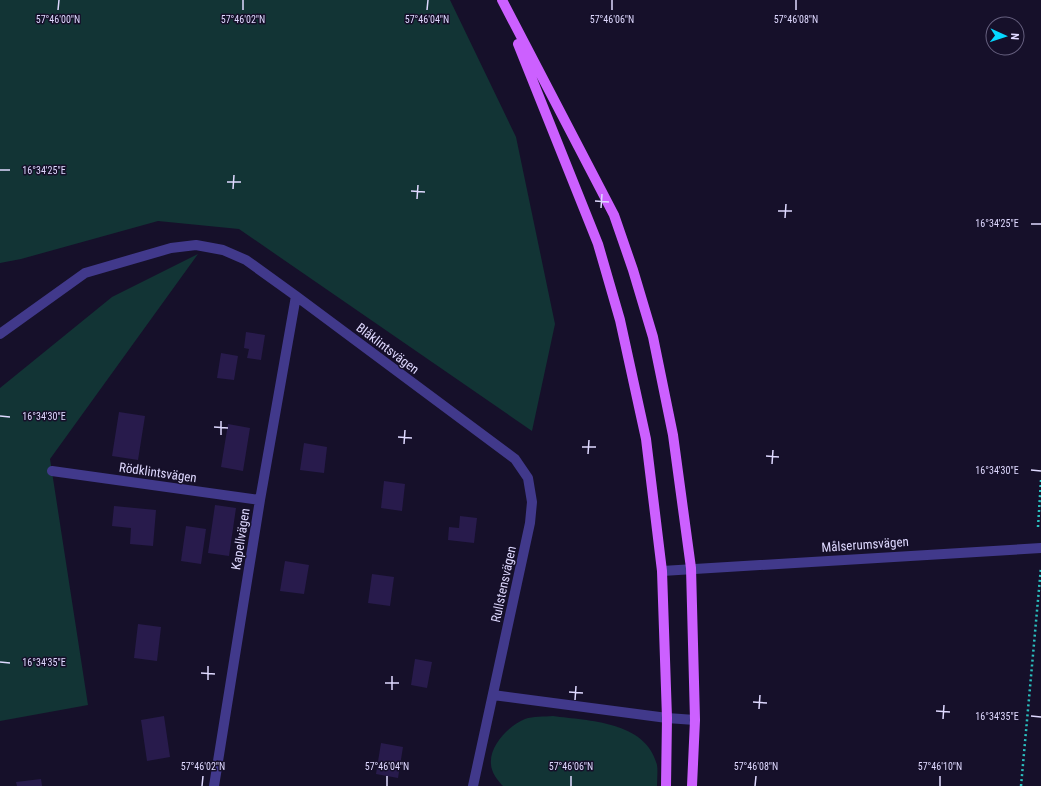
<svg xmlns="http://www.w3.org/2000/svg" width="1041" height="786" viewBox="0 0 1041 786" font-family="'Roboto Condensed',sans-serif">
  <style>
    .green { fill: #123435 }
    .building { fill: #281b4c }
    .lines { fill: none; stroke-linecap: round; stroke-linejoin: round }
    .path { stroke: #2bc1c0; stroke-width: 2.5; stroke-dasharray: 2 3; stroke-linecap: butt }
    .minor { stroke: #41398b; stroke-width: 10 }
    .major { stroke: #cc60ff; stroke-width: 10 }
    .ticks { fill: none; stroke: #dfd9ff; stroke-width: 1.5 }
    .labels { text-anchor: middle; stroke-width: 3; stroke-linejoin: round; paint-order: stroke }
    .street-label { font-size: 13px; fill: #dfd9ff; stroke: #16102a }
    .ticks-label { font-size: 10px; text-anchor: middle; fill: #dfd9ff; stroke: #16102a; stroke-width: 3; stroke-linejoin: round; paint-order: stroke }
  </style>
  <rect width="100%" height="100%" fill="#16102a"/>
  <path class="green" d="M0 0H450L516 137 555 324 532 431 239 229 158 221 21 259 0 263Z
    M198 254 50 459 88 705 0 721V388L112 297Z
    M553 716C589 721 646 721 657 765 658 771 657 779 657 786H503C498 781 491 772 491 764 489 746 509 725 525 719 533 716 544 717 553 716Z"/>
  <path class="building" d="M246 332 265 335 261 360 247 358 249 349 244 348Z
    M221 353 238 356 234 380 217 378Z
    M119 412 145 416 138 460 112 456Z
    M228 424 250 428 243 471 221 467Z
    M304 443 327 447 324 473 300 470Z
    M384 481 405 484 402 511 381 508Z
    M215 505 236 508 229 556 208 553Z
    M114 506 156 510 153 546 130 544 131 528 112 526Z
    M460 516 477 518 474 543 448 540 449 527 459 528Z
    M186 526 206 529 201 564 181 561Z
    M285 561 309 565 304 594 280 591Z
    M372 574 394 577 390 606 368 603Z
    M138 624 161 627 157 661 134 658Z
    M415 659 432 662 427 688 411 685Z
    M164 716 170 757 147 761 141 720Z
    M381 743 403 747 398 778 376 774Z
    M41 779 42 786H17L16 782Z"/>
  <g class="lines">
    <path class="path" d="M1038 527 1041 480
      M1021 786 1041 567"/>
    <path class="minor" d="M0 334 85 273 171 248 196 245 223 250 246 260 296 296 515 459 528 478 532 502 530 523 473 786
      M52 471 260 500
      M662 571 1041 548
      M493 695 667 718 695 720
      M214 786 260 500 296 296"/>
    <path class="major" d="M502 0 614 215 633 270 653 337 673 435 691 568 695 720 692 786
      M518 44 598 244 620 320 646 439 662 571 667 718 666 786"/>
  </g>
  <path class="ticks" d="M58 10 59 0M243 10V0M427 10 428 0M612 10V0M796 10V0M0 170H10M227 182H241M233 189 234 175M411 191 425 192M417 199 418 185M595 201 609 202M601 208 602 194M778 211H792M785 218 786 204M1031 224H1041M0 416 10 417M214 427 228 428M221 435V421M398 437 412 438M404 444 405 430M582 447H596M588 454 589 440M766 456 779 457M772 464 773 450M1031 470 1041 471M0 662 10 663M201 673 215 674M208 680V666M385 683H399M392 690V676M569 692 583 693M575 700 576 686M753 702 767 703M759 709 760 695M936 711 950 712M1031 716 1041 717M943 719 944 705M202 786 203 776M387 786V776M571 786V776M755 786 756 776M940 786V776"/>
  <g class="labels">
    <g class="street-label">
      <text transform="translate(388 348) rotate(37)" y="5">Blåklintsvägen</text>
      <text transform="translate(158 472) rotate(8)" y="5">Rödklintsvägen</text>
      <text transform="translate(240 539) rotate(-81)" y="5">Kapellvägen</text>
      <text transform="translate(865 544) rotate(-4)" y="5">Målserumsvägen</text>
      <text transform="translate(503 584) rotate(-78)" y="5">Rullstensvägen</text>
    </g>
  </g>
  <g class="ticks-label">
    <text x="58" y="23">57°46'00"N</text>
    <text x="243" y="23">57°46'02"N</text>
    <text x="427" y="23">57°46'04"N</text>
    <text x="612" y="23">57°46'06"N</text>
    <text x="796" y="23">57°46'08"N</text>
    <text x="44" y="174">16°34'25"E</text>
    <text x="997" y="227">16°34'25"E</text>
    <text x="44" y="420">16°34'30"E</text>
    <text x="997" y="474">16°34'30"E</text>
    <text x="44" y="666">16°34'35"E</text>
    <text x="997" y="720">16°34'35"E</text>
    <text x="203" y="770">57°46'02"N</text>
    <text x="387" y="770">57°46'04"N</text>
    <text x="571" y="770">57°46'06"N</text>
    <text x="756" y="770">57°46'08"N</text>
    <text x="940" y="770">57°46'10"N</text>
  </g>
  <g transform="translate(1005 36) rotate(93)"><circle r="19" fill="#16102a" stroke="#66607f"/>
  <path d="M0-3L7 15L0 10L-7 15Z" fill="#05d8ff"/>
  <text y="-6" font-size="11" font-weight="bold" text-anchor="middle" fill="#dfd9ff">N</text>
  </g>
</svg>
